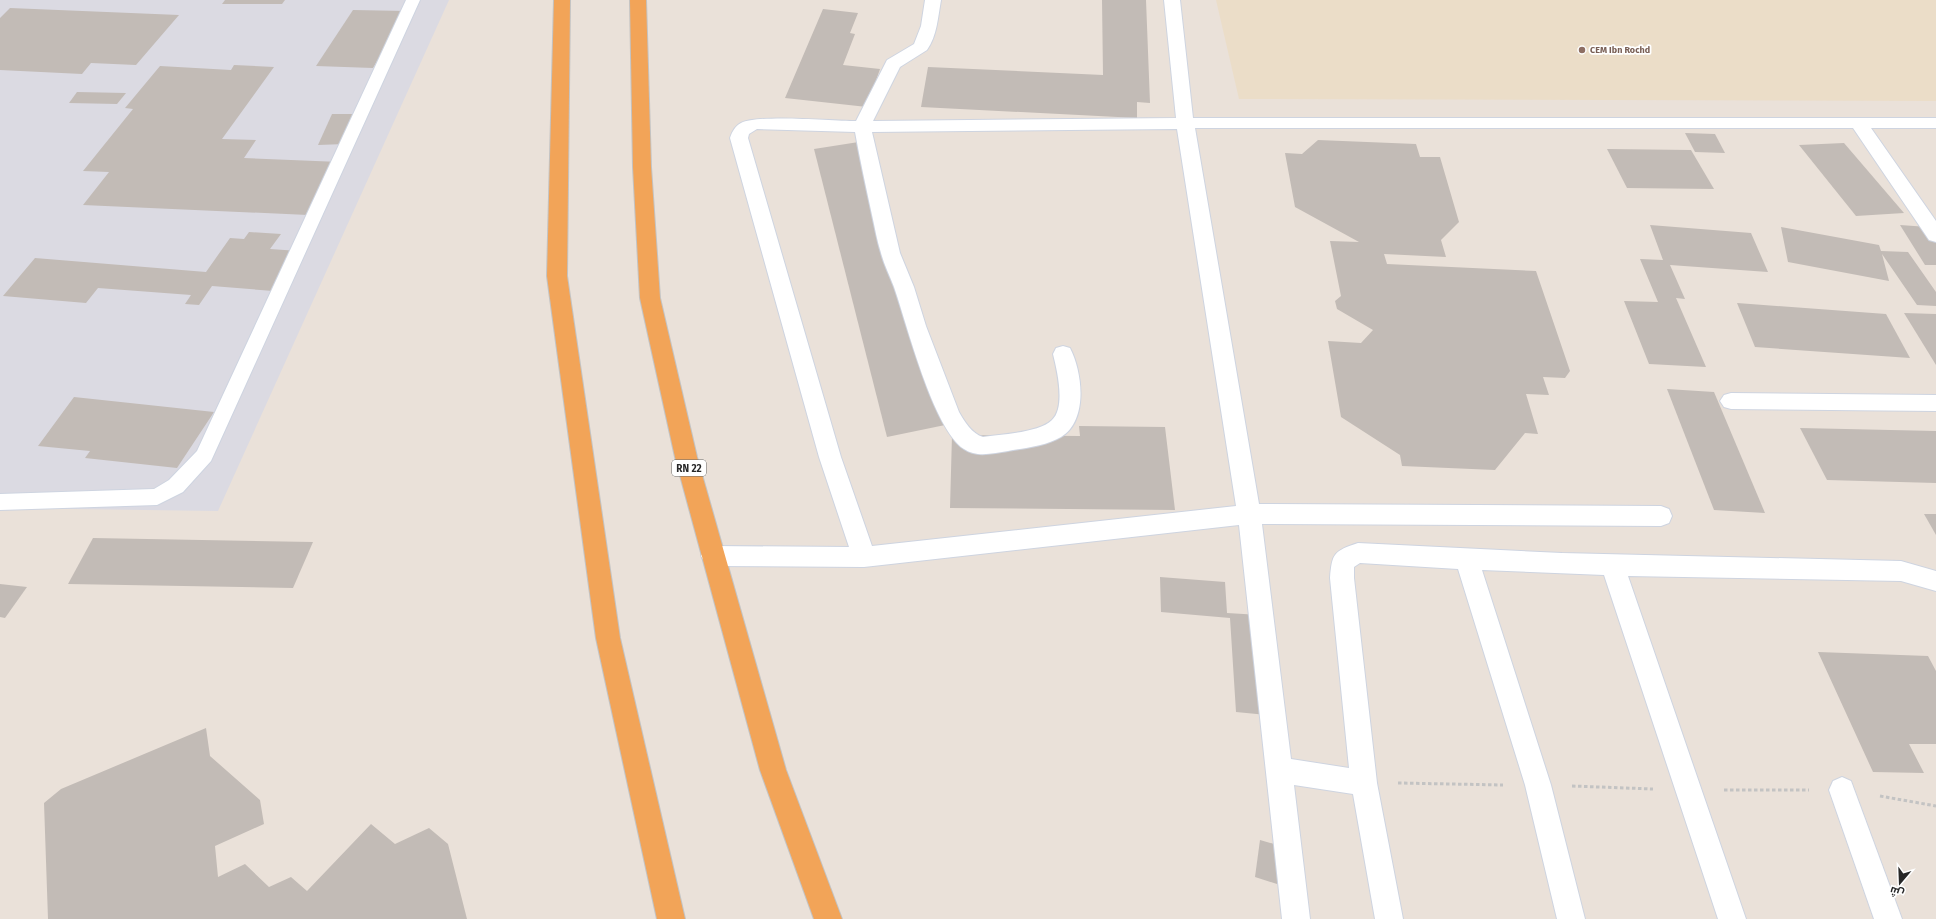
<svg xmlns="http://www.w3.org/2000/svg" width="1936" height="919" font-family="'Fira Sans',Cairo,sans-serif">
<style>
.industrial{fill:#dbdae2}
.education{fill:#ebddc8}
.building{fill:#c2bbb6}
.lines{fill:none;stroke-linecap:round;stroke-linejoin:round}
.service-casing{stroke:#ced4e0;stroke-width:2}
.minor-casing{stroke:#ced4e0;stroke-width:2}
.trunk-casing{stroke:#c3c3c3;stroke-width:2}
.path{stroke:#c3c3c3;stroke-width:3;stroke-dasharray:3.5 2.5;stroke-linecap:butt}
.service{fill:#fff;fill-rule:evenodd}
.minor{fill:#fff;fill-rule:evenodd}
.trunk{fill:#f2a458;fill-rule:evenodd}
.education-dot{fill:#8d6e63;stroke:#fff;stroke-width:1.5}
.labels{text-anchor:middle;stroke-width:3.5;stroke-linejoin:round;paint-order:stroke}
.far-education-label{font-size:9px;font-weight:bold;fill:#785e54;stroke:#fff;text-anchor:start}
.shield{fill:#fff;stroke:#686868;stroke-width:1}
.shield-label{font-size:10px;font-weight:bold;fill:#272727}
</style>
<rect width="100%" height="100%" fill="#eae1d9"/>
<!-- industrial -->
<path class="industrial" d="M0,0H449L218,511L0,508Z"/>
<!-- education -->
<path class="education" d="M1216,0H1936V101L1239,99Z"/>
<!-- building -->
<g class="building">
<path d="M225,0H285L282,4H222Z"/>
<path d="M1102,0H1146L1150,103L1137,102V118L921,107L928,67L1103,75Z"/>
<path d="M10,8L179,15L136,65L91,63L82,74L0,70V18Z"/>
<path d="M823,9L858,13L850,33L855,34L843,65L880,69L867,107L785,98Z"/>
<path d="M353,10L406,11L373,68L316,66Z"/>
<path d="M234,65L274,67L222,139L256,140L244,158L340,162L308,215L83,205L109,172L83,171L133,109L125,108L160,66L231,70Z"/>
<path d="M77,92L126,93L117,104L69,103Z"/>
<path d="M332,114H359L345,144L318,145Z"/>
<path d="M1685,133L1715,134L1725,153L1695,152Z"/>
<path d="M1318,140L1416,144L1420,157H1440L1459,222L1441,240L1446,257L1384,254L1387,264L1536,271L1570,371L1565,378L1543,377L1549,395L1526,394L1538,434L1525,433L1495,470L1402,466L1400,455L1341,417L1328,341L1361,343L1373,330L1337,309L1335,301L1341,296L1330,241L1359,242L1295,207L1285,153L1302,154Z"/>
<path d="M865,141L950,424L887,437L814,149Z"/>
<path d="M1844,143L1904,213L1856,216L1799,145Z"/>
<path d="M1607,149L1691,150L1714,189L1627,188Z"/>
<path d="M1650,225L1751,233L1768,272L1670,265L1685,299L1676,298L1706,367L1649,364L1624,301L1658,302L1640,259L1663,260Z"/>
<path d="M1900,225L1928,227L1936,239V265H1925Z"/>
<path d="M1781,227L1879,245L1881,251L1908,252L1936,292V306L1917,305L1882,254L1889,281L1788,262Z"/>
<path d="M249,232L281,234L270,249L299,251L273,291L212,286L199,305L185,304L191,295L98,288L86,303L3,296L35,258L206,272L230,238L244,239Z"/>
<path d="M1737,303L1886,314L1910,358L1755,347Z"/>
<path d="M1904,313L1936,314V365Z"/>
<path d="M1667,389L1714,392L1765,513L1714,510Z"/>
<path d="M74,397L214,412L177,468L85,458L90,451L38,446Z"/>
<path d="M1079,426L1165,427L1175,510L950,508L952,435L1080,436Z"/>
<path d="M1800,428L1936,431V483L1827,480Z"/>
<path d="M1924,514H1936V535Z"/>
<path d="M93,538L313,542L293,588L68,584Z"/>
<path d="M1160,577L1225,582L1227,613L1260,615L1267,715L1236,712L1230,618L1161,612Z"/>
<path d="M0,584L27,587L5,618L0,617Z"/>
<path d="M1818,652L1928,656L1936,671V744H1909L1924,773L1873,772Z"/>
<path d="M206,728L210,756L260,800L264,824L215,846L218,877L245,864L269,887L291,877L307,891L371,824L395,844L429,828L448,844L467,919H48L44,803L61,789Z"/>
<path d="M1260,840L1281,846L1277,884L1255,877Z"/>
</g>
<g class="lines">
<defs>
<path id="service" d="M406,0H420L211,461L183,492L157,505L0,510V494L154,489L169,480L197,451Z"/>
<g id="minor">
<path d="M925,0H941C938,17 937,36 927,50L900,67L873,121L1176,118L1164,0H1180L1193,118H1936V128H1871L1936,221V242L1929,240L1853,128H1195L1259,504L1661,506L1669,509L1672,516L1669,523L1661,526L1262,524L1291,759L1349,768L1330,578C1332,553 1334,551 1358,543L1562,553L1901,561L1936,571V591L1901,581L1628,576L1746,919H1718L1604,575L1482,570L1551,785L1585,919H1557L1525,785L1458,569L1360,563L1354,567V578L1377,783L1403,919H1375L1353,794L1294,785L1310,919H1282L1239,525L864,567L713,566L705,563L701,556L705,549L713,546L849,547L819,457L730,138C732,132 735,126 741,123C760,114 832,121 856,121L887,60L914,44L921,26ZM757,129L855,132C860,160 866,187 872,215C875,228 877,241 881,253C884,265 890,276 894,287C907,324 933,429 964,449C977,458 994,453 1008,451C1024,448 1046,446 1061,437C1088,421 1083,373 1070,348L1063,346L1056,348L1053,354C1057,370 1066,407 1052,420C1039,433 1001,434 983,437C972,434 964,421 959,412L926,326L914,287L900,253L872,132L1177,129L1236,506L872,546L841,457L748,138L749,134Z"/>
<path d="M1731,393L1936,395V411L1731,409L1724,407L1720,401L1724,395Z"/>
<path d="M1842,777L1851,781L1902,919H1874L1829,790L1833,781Z"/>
</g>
<g id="trunk">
<path d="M554,0H570L567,276L620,638L685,919H657L596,638L547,276Z"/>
<path d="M630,0H646L651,167L660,298L697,457L786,770L842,919H814L760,770L675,457L640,298L633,167Z"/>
</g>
</defs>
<!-- service casing -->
<use href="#service" class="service-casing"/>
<!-- minor casing -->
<use href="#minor" class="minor-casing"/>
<!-- trunk casing -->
<use href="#trunk" class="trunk-casing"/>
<!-- path -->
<g class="path">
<path d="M1398,783L1503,785"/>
<path d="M1572,786L1653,789"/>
<path d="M1724,790H1809"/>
<path d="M1880,796L1936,806"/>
</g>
<!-- service -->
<use href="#service" class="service"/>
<!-- minor -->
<use href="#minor" class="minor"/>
<!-- trunk -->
<use href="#trunk" class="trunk"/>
</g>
<!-- markers -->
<circle class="education-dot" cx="1582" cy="50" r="4"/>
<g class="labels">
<!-- far-education labels -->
<g class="far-education-label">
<text x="1590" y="53">CEM Ibn Rochd</text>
</g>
<!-- shield labels -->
<rect class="shield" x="672" y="460" width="34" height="16" rx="3"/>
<g class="shield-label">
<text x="689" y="472">RN 22</text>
</g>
</g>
<!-- north arrow -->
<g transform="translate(1900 883) rotate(199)" stroke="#ffffff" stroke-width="3" paint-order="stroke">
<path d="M0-3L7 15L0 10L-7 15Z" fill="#272727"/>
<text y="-6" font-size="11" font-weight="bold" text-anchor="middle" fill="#272727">ش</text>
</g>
</svg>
